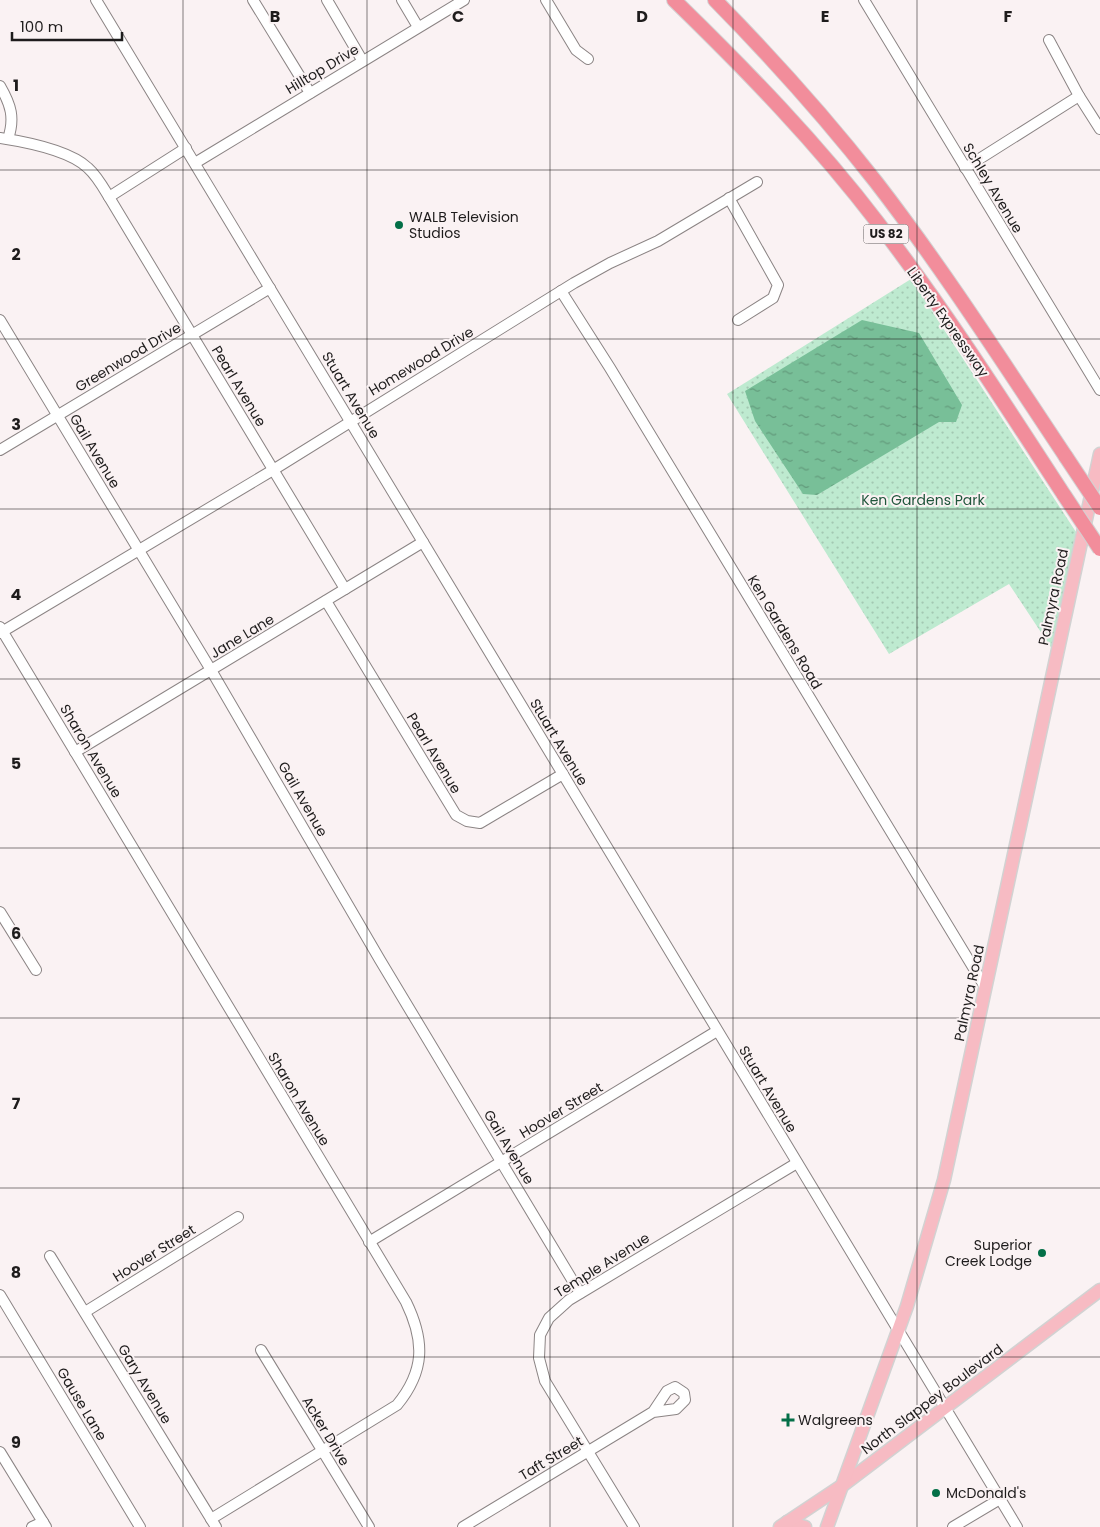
<svg xmlns="http://www.w3.org/2000/svg" width="1100" height="1527" font-family="Poppins,sans-serif">
<style>
.park{fill:url(#park-dots)}
.water{fill:url(#water-ripples)}
.lines{fill:none;stroke-linecap:round;stroke-linejoin:round}
.minor-casing{stroke:#8b8484;stroke-width:12}
.major-casing{stroke:#d2d2d2;stroke-width:15}
.highway-casing{stroke:#d2d2d2;stroke-width:16}
.minor{stroke:#fff;stroke-width:10}
.major{stroke:#f7bbc3;stroke-width:12}
.highway{stroke:#f28d9b;stroke-width:14}
.highway-bridge-casing{stroke:#d2d2d2;stroke-width:16;stroke-linecap:butt}
.highway-bridge{stroke:#f28d9b;stroke-width:14}
.grid{fill:none;stroke:#1e1c1c;stroke-width:1;stroke-opacity:0.55}
.poi-dot{fill:#036f47;stroke:#faf2f3;stroke-width:2}
.labels{text-anchor:middle;stroke-width:4;stroke-linejoin:round;paint-order:stroke}
.shield{fill:#faf2f3;stroke:#605c5c;stroke-width:1}
.shield-label{font-size:12px;font-weight:bold;fill:#1e1c1c}
.street-label{font-size:14px;fill:#1e1c1c;stroke:#faf2f3}
.poi-label{font-size:14px;fill:#1e1c1c;stroke:#faf2f3;text-anchor:start}
.park-label{font-size:14px;fill:#20563c;stroke:#faf2f3}
.grid-label{font-size:16px;text-anchor:middle;font-weight:bold;fill:#1e1c1c;stroke:#faf2f3;stroke-width:4;stroke-linejoin:round;paint-order:stroke}
</style>
<defs>
<pattern id="park-dots" width="8" height="8" patternUnits="userSpaceOnUse" patternTransform="scale(1.25)"><rect width="8" height="8" fill="#beead0"/><path d="M2 2h.1M6 6h.1" fill="none" stroke="#a3c8b2" stroke-width="1.8" stroke-linecap="round"/></pattern>
<pattern id="water-ripples" width="26" height="14" patternUnits="userSpaceOnUse" patternTransform="scale(1.25)"><rect width="26" height="14" fill="#78bf98"/><path d="M2 4q2-2 4 0t4 0M15 11q2-2 4 0t4 0" fill="none" stroke="#629a7b"/></pattern>
</defs>
<rect width="100%" height="100%" fill="#faf2f3"/>
<!-- park -->
<path class="park" d="M911,279L1076,532L1052,649L1009,584L889,654L727,394Z"/>
<!-- water -->
<path class="water" d="M862,320L919,333L962,405L956,422H939L817,495L803,494L755,421L745,391Z"/>
<g class="lines">
<defs>
<g id="minor">
<path d="M96,0L1017,1527"/>
<path d="M253,0L310,93"/>
<path d="M327,0L362,60"/>
<path d="M402,0L418,27"/>
<path d="M546,0L576,50L588,59"/>
<path d="M864,0L1100,390"/>
<path d="M0,86C11,105 15,118 8,139"/>
<path d="M1079,96L1100,129"/>
<path d="M0,138C26,142 69,150 88,168C97,176 103,187 109,197L345,589"/>
<path d="M195,163L464,0"/>
<path d="M965,168L1079,96L1049,40"/>
<path d="M109,197L186,148"/>
<path d="M729,198L778,285L773,298L738,320"/>
<path d="M561,291L610,368L985,987"/>
<path d="M0,320L211,670L380,960L580,1293"/>
<path d="M0,450L270,288"/>
<path d="M326,601L456,815L467,821L480,823L563,774"/>
<path d="M0,627L406,1302C425,1341 425,1371 397,1405L211,1519"/>
<path d="M0,633L273,470L574,283L610,263L658,241L757,182"/>
<path d="M75,752L423,542"/>
<path d="M0,912L36,970"/>
<path d="M369,1242L717,1031"/>
<path d="M50,1256L216,1527"/>
<path d="M0,1295L140,1527"/>
<path d="M85,1312L238,1217"/>
<path d="M261,1350L369,1527"/>
<path d="M0,1452L46,1527"/>
<path d="M32,1527L43,1522"/>
<path d="M463,1527L653,1412L676,1409L685,1400L684,1393L675,1387L667,1391L653,1412"/>
<path d="M634,1527L545,1381L539,1358L540,1335L549,1318L569,1300L797,1163"/>
<path d="M953,1527L1000,1499"/>
</g>
<g id="major">
<path d="M787,1522L805,1527"/>
<path d="M780,1527L843,1485L1100,1290"/>
<path d="M827,1527L907,1306L944,1180L1100,454"/>
</g>
<g id="highway">
<path d="M674,0C747,71 817,143 878,223C945,310 1004,403 1064,495"/>
<path d="M715,0C772,58 826,118 876,182C944,270 1004,364 1066,457"/>
</g>
</defs>
<!-- minor casing -->
<use href="#minor" class="minor-casing"/>
<!-- major casing -->
<use href="#major" class="major-casing"/>
<!-- highway casing -->
<use href="#highway" class="highway-casing"/>
<!-- minor -->
<use href="#minor" class="minor"/>
<!-- major -->
<use href="#major" class="major"/>
<!-- highway -->
<use href="#highway" class="highway"/>
<defs>
<g id="highway-bridge">
<path d="M1066,457L1100,508"/>
<path d="M1064,495L1100,549"/>
</g>
</defs>
<!-- highway-bridge casing -->
<use href="#highway-bridge" class="highway-bridge-casing"/>
<!-- highway-bridge -->
<use href="#highway-bridge" class="highway-bridge"/>
</g>
<!-- grid -->
<path class="grid" d="M183,0V1527M367,0V1527M550,0V1527M733,0V1527M917,0V1527M0,170H1100M0,339H1100M0,509H1100M0,679H1100M0,848H1100M0,1018H1100M0,1188H1100M0,1357H1100"/>
<!-- markers -->
<g class="poi-dot">
<circle cx="399" cy="225" r="5"/>
<circle cx="1042" cy="1253" r="5"/>
<path d="M785.5 1412.5h5v5h5v5h-5v5h-5v-5h-5v-5h5z"/>
<circle cx="936" cy="1493" r="5"/>
</g>
<g class="labels">
<!-- shield labels -->
<rect class="shield" x="863.5" y="224.5" width="45" height="19" rx="4"/>
<g class="shield-label">
<text x="886" y="238">US 82</text>
</g>
<!-- street labels -->
<g class="street-label">
<text transform="translate(322 69) rotate(-31)" y="5">Hilltop Drive</text>
<text transform="translate(993 188) rotate(59)" y="5">Schley Avenue</text>
<text transform="translate(948 322) rotate(55)" y="5">Liberty Expressway</text>
<text transform="translate(128 357) rotate(-31)" y="5">Greenwood Drive</text>
<text transform="translate(421 361) rotate(-31)" y="5">Homewood Drive</text>
<text transform="translate(239 386) rotate(59)" y="5">Pearl Avenue</text>
<text transform="translate(351 395) rotate(59)" y="5">Stuart Avenue</text>
<text transform="translate(95 451) rotate(59)" y="5">Gail Avenue</text>
<text transform="translate(1053 597) rotate(-78)" y="5">Palmyra Road</text>
<text transform="translate(785 632) rotate(59)" y="5">Ken Gardens Road</text>
<text transform="translate(242 636) rotate(-31)" y="5">Jane Lane</text>
<text transform="translate(559 742) rotate(59)" y="5">Stuart Avenue</text>
<text transform="translate(91 751) rotate(59)" y="5">Sharon Avenue</text>
<text transform="translate(434 753) rotate(59)" y="5">Pearl Avenue</text>
<text transform="translate(303 799) rotate(60)" y="5">Gail Avenue</text>
<text transform="translate(969 993) rotate(-78)" y="5">Palmyra Road</text>
<text transform="translate(768 1089) rotate(59)" y="5">Stuart Avenue</text>
<text transform="translate(299 1099) rotate(59)" y="5">Sharon Avenue</text>
<text transform="translate(561 1110) rotate(-31)" y="5">Hoover Street</text>
<text transform="translate(509 1147) rotate(59)" y="5">Gail Avenue</text>
<text transform="translate(154 1253) rotate(-32)" y="5">Hoover Street</text>
<text transform="translate(602 1265) rotate(-32)" y="5">Temple Avenue</text>
<text transform="translate(145 1384) rotate(59)" y="5">Gary Avenue</text>
<text transform="translate(932 1399) rotate(-37)" y="5">North Slappey Boulevard</text>
<text transform="translate(82 1404) rotate(59)" y="5">Gause Lane</text>
<text transform="translate(326 1431) rotate(59)" y="5">Acker Drive</text>
<text transform="translate(551 1458) rotate(-31)" y="5">Taft Street</text>
</g>
<!-- poi labels -->
<g class="poi-label">
<text x="409" y="222">WALB Television<tspan x="409" dy="16">Studios</tspan></text>
<text x="1032" y="1250" text-anchor="end">Superior<tspan x="1032" dy="16">Creek Lodge</tspan></text>
<text x="798" y="1425">Walgreens</text>
<text x="946" y="1498">McDonald's</text>
</g>
<!-- park labels -->
<g class="park-label">
<text x="923" y="505">Ken Gardens Park</text>
</g>
</g>
<g class="grid-label">
<text x="275" y="22">B</text>
<text x="458" y="22">C</text>
<text x="642" y="22">D</text>
<text x="825" y="22">E</text>
<text x="1008" y="22">F</text>
<text x="16" y="91">1</text>
<text x="16" y="260">2</text>
<text x="16" y="430">3</text>
<text x="16" y="600">4</text>
<text x="16" y="769">5</text>
<text x="16" y="939">6</text>
<text x="16" y="1109">7</text>
<text x="16" y="1278">8</text>
<text x="16" y="1448">9</text>
</g>
<!-- scale -->
<path d="M12 32v8h110v-8" fill="none" stroke="#1e1c1c" stroke-width="2.5"/>
<text x="20" y="32" font-size="15" fill="#1e1c1c" stroke="#faf2f3" stroke-width="4" paint-order="stroke">100 m</text>
</svg>
